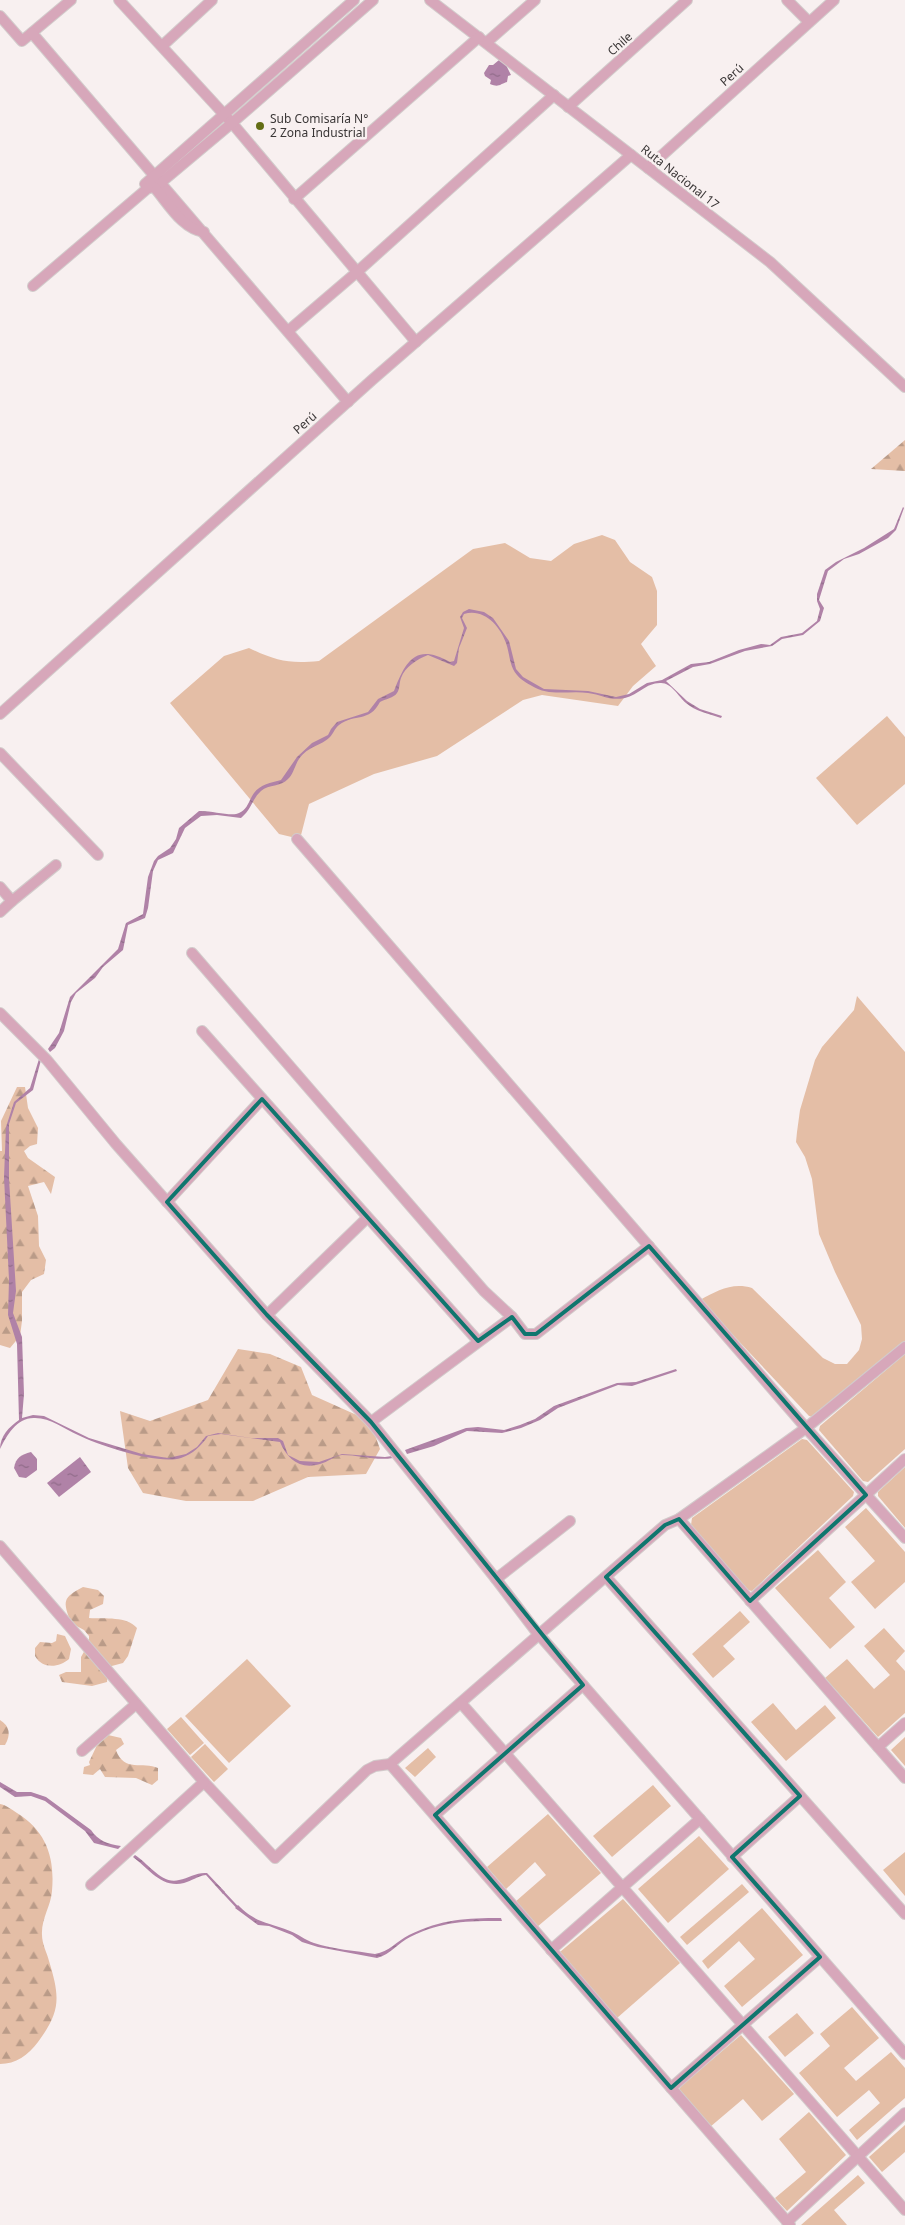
<svg xmlns="http://www.w3.org/2000/svg" width="905" height="2225" font-family="'Noto Sans',sans-serif">
<style>
.green{fill:#e4bea6}
.forest{fill:url(#forest-firs)}
.water{fill:url(#water-ripples)}
.lines{fill:none;stroke-linecap:round;stroke-linejoin:round}
.stream{stroke:#b082a7;stroke-width:2.5}
.minor-casing{stroke:#d2cbcb;stroke-width:12}
.minor{stroke:#d7a7ba;stroke-width:10}
.marked{fill:none;stroke:#0f766e;stroke-width:4;stroke-linejoin:round}
.poi-dot{fill:#636d14;stroke:#f8f0f0;stroke-width:2}
.labels{text-anchor:middle;stroke-width:5;stroke-linejoin:round;paint-order:stroke}
.street-label{font-size:12px;fill:#3a3636;stroke:#f8f0f0}
.poi-label{font-size:12px;fill:#3a3636;stroke:#f8f0f0;text-anchor:start}
</style>
<defs>
<pattern id="forest-firs" width="22" height="20" patternUnits="userSpaceOnUse" patternTransform="scale(1.25)"><rect width="22" height="20" fill="#e4bea6"/><path d="M5 1l3.5 6h-7zM16 11l3.5 6h-7z" fill="#ba9b88"/></pattern>
<pattern id="water-ripples" width="26" height="14" patternUnits="userSpaceOnUse" patternTransform="scale(1.25)"><rect width="26" height="14" fill="#b082a7"/><path d="M2 4q2-2 4 0t4 0M15 11q2-2 4 0t4 0" fill="none" stroke="#906b89"/></pattern>
</defs>
<rect width="100%" height="100%" fill="#f8f0f0"/>
<!-- green -->
<g class="green">
<path d="M602,535L615,540L630,562L652,577L657,591V625L641,644L656,666L633,686L618,706L542,695L523,700L437,756L374,774L309,804L300,839L279,834L170,703L224,656L249,648C276,661 289,664 319,661L473,549L505,543L530,558L551,561L574,544Z"/>
<path d="M887,716L905,737V784L857,825L816,778Z"/>
<path d="M857,996L905,1052V1343L813,1417L809,1416L700,1300C717,1291 732,1282 752,1288L823,1358L835,1364H847L859,1350L862,1339L861,1325L835,1272L819,1234L812,1179L805,1157L796,1142L797,1132L800,1110L815,1060L822,1047L854,1010Z"/>
<path d="M905,1354V1449L868,1482L863,1481L819,1430L820,1426Z"/>
<path d="M802,1439L807,1440L854,1492L853,1496L752,1591L747,1590L691,1525L692,1518Z"/>
<path d="M905,1467V1528L878,1496V1492Z"/>
<path d="M866,1508L905,1552V1582L875,1609L851,1582L875,1561L845,1527Z"/>
<path d="M818,1550L846,1582L829,1598L855,1627L830,1649L775,1588Z"/>
<path d="M740,1611L750,1622L723,1646L735,1659L713,1678L692,1654Z"/>
<path d="M884,1628L905,1651L896,1661L905,1671V1713L878,1737L825,1678L847,1659L874,1689L890,1675L864,1646Z"/>
<path d="M247,1659L291,1706L229,1763L185,1716Z"/>
<path d="M773,1703L796,1730L825,1705L836,1718L786,1761L751,1722Z"/>
<path d="M181,1717L204,1743L190,1755L167,1729Z"/>
<path d="M905,1737V1766L891,1750Z"/>
<path d="M205,1744L228,1769L214,1782L191,1757Z"/>
<path d="M428,1748L436,1757L415,1777L405,1768Z"/>
<path d="M653,1785L671,1806L612,1857L593,1836Z"/>
<path d="M548,1814L601,1873L537,1927L515,1902L546,1875L535,1862L506,1889L487,1867Z"/>
<path d="M699,1836L729,1869L668,1923L638,1889Z"/>
<path d="M905,1852V1896L883,1870Z"/>
<path d="M742,1884L749,1892L687,1945L680,1937Z"/>
<path d="M623,1899L680,1963L617,2018L560,1952Z"/>
<path d="M762,1908L803,1955L742,2007L724,1986L755,1959L739,1941L708,1969L702,1961Z"/>
<path d="M852,2007L879,2038L844,2068L856,2081L891,2052L905,2068V2098L857,2140L849,2130L880,2103L869,2090L837,2117L799,2073L830,2046L820,2034Z"/>
<path d="M797,2013L814,2033L785,2057L768,2037Z"/>
<path d="M741,2035L794,2094L762,2121L743,2099L710,2127L679,2090L681,2086Z"/>
<path d="M809,2112L846,2155L787,2211L775,2198L806,2172L779,2139Z"/>
<path d="M905,2125V2152L882,2172L869,2157Z"/>
<path d="M858,2175L865,2183L834,2210L847,2225H801Z"/>
</g>
<!-- forest -->
<g class="forest">
<path d="M905,440V471L871,469Z"/>
<path d="M17,1087H25L28,1108L38,1128L37,1144L30,1146L24,1151L28,1158L55,1177L51,1194L44,1182L28,1186L38,1216L39,1246L46,1260L44,1274L31,1280L22,1292V1321L20,1336L10,1348L0,1345V1151H2L1,1121Z"/>
<path d="M238,1349L270,1354L301,1367L312,1395L370,1421L380,1449L366,1474L308,1477L253,1501H186L143,1493L128,1468L120,1411L150,1421L208,1400Z"/>
<path d="M83,1587L98,1590L104,1596L103,1604L90,1610L89,1618C105,1619 127,1616 137,1628L128,1656L123,1663L108,1667L107,1682L92,1686L62,1682L59,1675L66,1672H81V1657L89,1643V1636L84,1630L71,1623C63,1601 62,1598 83,1587Z"/>
<path d="M57,1634L65,1636L71,1649L69,1659C59,1668 42,1669 35,1656V1648L40,1642L52,1643L56,1641Z"/>
<path d="M0,1720C10,1726 11,1735 5,1745H0Z"/>
<path d="M108,1735L121,1738L124,1744L116,1750C124,1773 143,1761 158,1768V1780L152,1785L136,1778L105,1777L100,1769L93,1775L83,1774L84,1767L90,1765L89,1762L98,1743Z"/>
<path d="M0,1804C6,1805 11,1809 17,1813C46,1831 55,1857 52,1891C51,1906 41,1919 42,1935C42,1944 47,1953 49,1961C60,1997 61,2011 38,2042C28,2055 16,2064 0,2064Z"/>
</g>
<!-- water -->
<g class="water">
<path d="M499,60L506,65L511,75L508,76L507,82C500,84 499,88 490,84L491,80L485,76L484,73L489,65H493Z"/>
<path d="M903,507L904,508L896,530L888,538L859,554L844,559L828,571L819,600L824,608L820,621L803,635L782,639L772,646L745,651L710,664L693,667L666,681L687,701L700,709L722,716L721,718C709,714 695,711 686,703C678,696 671,682 660,683C646,683 638,695 625,698C609,701 603,695 588,693C570,690 549,697 532,686C528,684 520,679 517,675C509,666 510,654 506,643C500,626 484,608 464,614L462,618L467,628L459,648L457,663L454,666L428,655C417,659 405,667 401,678C399,683 400,689 397,693C394,698 385,699 380,702C369,723 355,713 339,725C335,728 333,734 330,737C321,746 308,746 299,759C295,765 293,775 288,779C281,787 269,784 261,791C252,799 252,809 241,818L217,815L201,816L185,828L173,853L158,860L153,871L148,908L145,918L128,925L123,950L103,967L95,978L76,993L71,1002L64,1031L55,1048L50,1052L48,1049L59,1033L70,997L118,949L126,923L143,914L148,877L154,861L158,856L170,848L176,839L179,828L199,811C210,810 232,817 239,813C246,810 248,804 251,798C257,785 269,783 281,780L297,757L312,743L328,735L331,729L337,722L368,712L378,699L394,691C406,660 416,643 450,662L454,661L464,628L460,617L463,612L469,609L484,612L493,618L509,641L516,669L523,677L544,689L588,691L616,697L629,694L647,683L662,680L691,664L709,662L739,650L761,644L770,645L781,637L802,633L817,621L820,609L817,601V594L825,570L836,562L864,548L894,529Z"/>
<path d="M39,1059L41,1060L33,1090L16,1103L9,1124V1179L16,1291L13,1313L22,1337L24,1394L22,1418L33,1415L44,1416L89,1438L142,1454L168,1458L186,1454L197,1447L206,1436L218,1433L251,1438H278L283,1441L288,1455L300,1461L319,1462L342,1454L385,1457L392,1456L393,1458C376,1461 359,1455 342,1455C334,1456 328,1462 320,1464C300,1470 287,1459 280,1442L221,1434L208,1436C201,1446 193,1454 181,1458C158,1465 100,1446 78,1435C64,1429 51,1418 35,1418C17,1417 7,1435 0,1449C0,1436 9,1427 19,1420L17,1344L8,1315L9,1280L4,1177L6,1127L14,1102L30,1088Z"/>
<path d="M676,1369L677,1371L632,1386L618,1385L558,1408L540,1420L521,1428L502,1433L467,1431L434,1446L407,1454L405,1450L466,1428L478,1427L504,1430L520,1425L535,1419L554,1406L617,1383L636,1382Z"/>
<path d="M31,1452L37,1459V1470L26,1478L19,1477L14,1468C16,1457 21,1455 31,1452Z"/>
<path d="M80,1457L91,1472L59,1497L47,1483Z"/>
<path d="M0,1782L17,1792H31L46,1797L91,1830C98,1841 108,1844 121,1846L118,1849L94,1843L85,1831L45,1801L31,1796L15,1797L0,1787Z"/>
<path d="M135,1855C148,1863 162,1885 179,1880C189,1878 197,1872 207,1873L225,1892L223,1894L206,1875C197,1876 192,1881 184,1883C162,1889 148,1868 133,1857Z"/>
<path d="M238,1905C257,1924 266,1921 290,1931C298,1934 305,1940 314,1943C331,1949 357,1951 375,1954C389,1952 397,1941 409,1935C442,1919 466,1918 501,1918L502,1921C467,1921 442,1921 410,1937C398,1943 391,1954 377,1958L318,1947L302,1942L292,1935L269,1926L258,1925L235,1908Z"/>
</g>
<g class="lines">
<!-- stream -->
<path class="stream" d="M223,1892L238,1908"/>
<defs>
<g id="minor">
<path d="M119,0L232,123L416,342"/>
<path d="M430,0L770,262L905,387"/>
<path d="M787,0L809,22"/>
<path d="M0,16L22,41L71,0"/>
<path d="M32,33L348,402"/>
<path d="M487,42L535,0"/>
<path d="M162,46L212,0"/>
<path d="M568,107L687,0"/>
<path d="M648,168L834,0"/>
<path d="M158,185L232,123L373,0"/>
<path d="M294,199L479,37"/>
<path d="M204,232C182,229 168,203 154,187L148,188L145,184L354,0"/>
<path d="M33,286L148,188"/>
<path d="M288,331L357,272L554,95"/>
<path d="M0,714L372,380L631,155"/>
<path d="M0,753L98,855"/>
<path d="M297,839L806,1428L905,1538"/>
<path d="M0,887L12,901L0,912"/>
<path d="M12,901L56,865"/>
<path d="M192,953L484,1291L512,1317L525,1334H536L649,1246"/>
<path d="M0,1013L47,1060L116,1144L267,1315L371,1422L496,1579L535,1630L905,2054"/>
<path d="M202,1031L478,1341"/>
<path d="M167,1202L262,1099"/>
<path d="M267,1315L367,1218"/>
<path d="M371,1422L512,1317"/>
<path d="M679,1519L905,1778"/>
<path d="M0,1546L204,1782L275,1858L367,1770L375,1766L390,1764L665,1525L679,1519L806,1428L905,1347"/>
<path d="M606,1577L905,1914"/>
<path d="M496,1579L570,1521"/>
<path d="M750,1601L905,1459"/>
<path d="M461,1703L905,2210"/>
<path d="M878,1747L905,1723"/>
<path d="M82,1751L136,1704"/>
<path d="M390,1764L790,2225"/>
<path d="M435,1815L583,1685"/>
<path d="M732,1857L800,1796"/>
<path d="M91,1885L204,1782"/>
<path d="M551,1950L700,1819"/>
<path d="M671,2088L820,1957"/>
<path d="M787,2222L905,2113"/>
</g>
</defs>
<!-- minor casing -->
<use href="#minor" class="minor-casing"/>
<!-- minor -->
<use href="#minor" class="minor"/>
</g>
<!-- marked area -->
<path class="marked" d="M262,1099L478,1341L512,1317L525,1334H536L649,1246L866,1495L750,1601L679,1519L665,1525L606,1577L800,1796L732,1857L820,1957L671,2088L435,1815L583,1685L371,1422L267,1315L167,1202Z"/>
<!-- markers -->
<circle class="poi-dot" cx="260" cy="126" r="5"/>
<g class="labels">
<!-- street labels -->
<g class="street-label">
<text transform="translate(620 44) rotate(-42)" y="4">Chile</text>
<text transform="translate(732 75) rotate(-42)" y="4">Perú</text>
<text transform="translate(680 177) rotate(38)" y="4">Ruta Nacional 17</text>
<text transform="translate(305 423) rotate(-41)" y="4">Perú</text>
</g>
<!-- poi labels -->
<g class="poi-label">
<text x="270" y="123">Sub Comisaría N°<tspan x="270" dy="14">2 Zona Industrial</tspan></text>
</g>
</g>
</svg>
